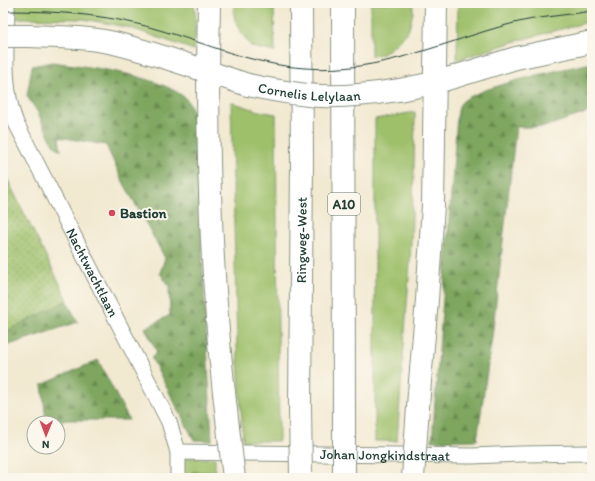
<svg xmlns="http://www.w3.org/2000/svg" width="595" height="481" font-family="Itim,sans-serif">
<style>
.green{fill:#9ec06a;stroke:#5e7e4f}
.forest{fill:url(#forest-firs);stroke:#4e7249}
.park{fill:url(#park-dots);stroke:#5e7e4f}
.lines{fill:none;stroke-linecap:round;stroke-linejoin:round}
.minor-casing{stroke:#889382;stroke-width:17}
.secondary-casing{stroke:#889382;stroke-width:24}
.motorway-casing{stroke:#889382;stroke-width:24}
.minor{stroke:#fff;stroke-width:15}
.secondary{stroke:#fff;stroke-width:22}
.motorway{stroke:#fff;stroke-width:22}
.tram{stroke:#1f3d34;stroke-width:1}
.secondary-bridge-casing{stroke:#889382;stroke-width:24;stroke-linecap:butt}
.motorway-bridge-casing{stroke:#889382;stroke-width:24;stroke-linecap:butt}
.secondary-bridge{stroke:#fff;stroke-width:22}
.motorway-bridge{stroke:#fff;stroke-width:22}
.poi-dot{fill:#d1495b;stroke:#fbf7ec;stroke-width:1.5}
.labels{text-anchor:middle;stroke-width:4;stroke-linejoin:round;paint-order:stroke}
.shield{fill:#fbf7ec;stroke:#61756b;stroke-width:1}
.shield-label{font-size:13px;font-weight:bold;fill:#1f3d34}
.street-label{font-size:14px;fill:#1f3d34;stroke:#fbf7ec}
.poi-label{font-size:14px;font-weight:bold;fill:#1f3d34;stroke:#fbf7ec;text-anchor:start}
</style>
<defs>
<pattern id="forest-firs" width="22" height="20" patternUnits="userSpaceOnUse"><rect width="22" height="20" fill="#7ea65e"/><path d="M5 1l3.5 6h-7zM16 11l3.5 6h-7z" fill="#67884e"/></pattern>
<pattern id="park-dots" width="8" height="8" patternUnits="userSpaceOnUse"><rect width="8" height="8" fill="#9ec06a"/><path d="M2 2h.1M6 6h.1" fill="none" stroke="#809d58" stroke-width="1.8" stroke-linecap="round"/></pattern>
</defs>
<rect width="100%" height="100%" fill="#fbf7ec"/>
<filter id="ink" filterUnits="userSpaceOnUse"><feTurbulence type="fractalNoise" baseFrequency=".025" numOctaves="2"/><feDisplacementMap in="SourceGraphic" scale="8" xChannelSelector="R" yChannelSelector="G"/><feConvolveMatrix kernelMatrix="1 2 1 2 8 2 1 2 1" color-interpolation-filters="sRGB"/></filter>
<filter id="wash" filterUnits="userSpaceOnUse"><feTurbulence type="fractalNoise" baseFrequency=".012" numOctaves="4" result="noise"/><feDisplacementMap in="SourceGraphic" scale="16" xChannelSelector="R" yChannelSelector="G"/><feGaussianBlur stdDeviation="0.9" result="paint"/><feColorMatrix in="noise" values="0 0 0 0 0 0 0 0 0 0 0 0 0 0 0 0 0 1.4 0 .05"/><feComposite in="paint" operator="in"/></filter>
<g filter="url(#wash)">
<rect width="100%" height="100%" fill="#f2e9d1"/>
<!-- green -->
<g class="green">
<path d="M3,3H194L196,21L194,50L131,28L84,19L3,18Z"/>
<path d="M234,3H274L275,52L252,47C240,32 232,23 234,3Z"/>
<path d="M371,3H413V13L409,29L397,43L383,54L371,56Z"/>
<path d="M458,3H592V21L520,40L457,60Z"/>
<path d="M231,102L259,111L276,114L279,441H243L237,346Z"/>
<path d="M415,112L414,174L410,263L397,441H375V119Z"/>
<path d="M181,458H215V478H183Z"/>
</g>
<!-- forest -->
<g class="forest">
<path d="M52,62C89,67 155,74 184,97C189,101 192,110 195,115L212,441L194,440L151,357L157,352L145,328L170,315L169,286L160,273L165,258L121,178L106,145L59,137L61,151L53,144L37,111L27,96L32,66Z"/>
<path d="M592,63V111L544,127H516L492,337L477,440L432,441L457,117C458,113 458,106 461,103C475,87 567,68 592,63Z"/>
<path d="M3,174H6L26,226L78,322L3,347Z"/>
<path d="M98,360L129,420H46L42,385Z"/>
<path d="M192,472H215L216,478H192Z"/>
</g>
<!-- park -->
<path class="park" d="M3,171L68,300L3,333Z"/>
</g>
<g filter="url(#ink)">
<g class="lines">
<defs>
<g id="minor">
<path id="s1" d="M7,3C7,42 1,86 16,123L169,422L178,452V478"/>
<path id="s2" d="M178,452L472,456L520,454L592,453"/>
</g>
<g id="secondary">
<path d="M30,36C58,37 87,37 114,43C160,54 204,71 248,85"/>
<path d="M399,90L434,83L516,58L592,42"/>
</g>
<g id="motorway">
<path d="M209,3C206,133 210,264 224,393"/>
<path d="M343,3L344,405"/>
<path d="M419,393L427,300L433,205L436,3"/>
<path id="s3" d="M300,405L302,160L301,3"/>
</g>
</defs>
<!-- minor casing -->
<use href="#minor" class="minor-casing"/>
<!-- secondary casing -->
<use href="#secondary" class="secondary-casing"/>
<!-- motorway casing -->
<use href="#motorway" class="motorway-casing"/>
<!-- minor -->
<use href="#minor" class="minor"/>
<!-- secondary -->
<use href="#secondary" class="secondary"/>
<!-- motorway -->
<use href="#motorway" class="motorway"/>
<!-- tram -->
<path class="tram" d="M3,11C54,11 106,14 156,29C206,43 253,65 305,68C380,74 444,41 514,23C538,17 567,15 592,11"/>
<defs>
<g id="secondary-bridge">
<path d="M3,36H30"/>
<path id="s4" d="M248,85C272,90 297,95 322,96C348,97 373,94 399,90"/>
</g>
<g id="motorway-bridge">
<path d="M224,393L234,478"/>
<path d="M300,405L301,478"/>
<path d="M344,478V405"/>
<path d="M413,478L419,393"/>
</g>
</defs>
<!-- secondary-bridge casing -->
<use href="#secondary-bridge" class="secondary-bridge-casing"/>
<!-- motorway-bridge casing -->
<use href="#motorway-bridge" class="motorway-bridge-casing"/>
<!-- secondary-bridge -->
<use href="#secondary-bridge" class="secondary-bridge"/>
<!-- motorway-bridge -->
<use href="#motorway-bridge" class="motorway-bridge"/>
</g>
</g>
<!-- markers -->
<circle class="poi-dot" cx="112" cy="213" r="4"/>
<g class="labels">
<!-- shield labels -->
<rect class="shield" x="328" y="193" width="32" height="22" rx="3"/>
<g class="shield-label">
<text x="344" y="209">A10</text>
</g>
<!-- street labels -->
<g class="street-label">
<text dy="5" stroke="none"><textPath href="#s4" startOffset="62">Cornelis Lelylaan</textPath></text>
<text dy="5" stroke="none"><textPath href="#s3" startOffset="165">Ringweg-West</textPath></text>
<text dy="5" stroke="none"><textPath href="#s1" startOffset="289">Nachtwachtlaan</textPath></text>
<text dy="5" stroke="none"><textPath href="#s2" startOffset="207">Johan Jongkindstraat</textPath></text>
</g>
<!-- poi labels -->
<g class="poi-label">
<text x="120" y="218">Bastion</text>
</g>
</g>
<!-- margin -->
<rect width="595" height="481" fill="none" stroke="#fbf7ec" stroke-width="16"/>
<!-- north arrow -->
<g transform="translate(46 435) rotate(181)"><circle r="19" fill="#fbf7ec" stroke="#a3ada2"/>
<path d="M0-3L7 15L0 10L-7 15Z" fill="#d1495b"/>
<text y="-6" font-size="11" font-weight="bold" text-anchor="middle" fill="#1f3d34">N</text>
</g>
</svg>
